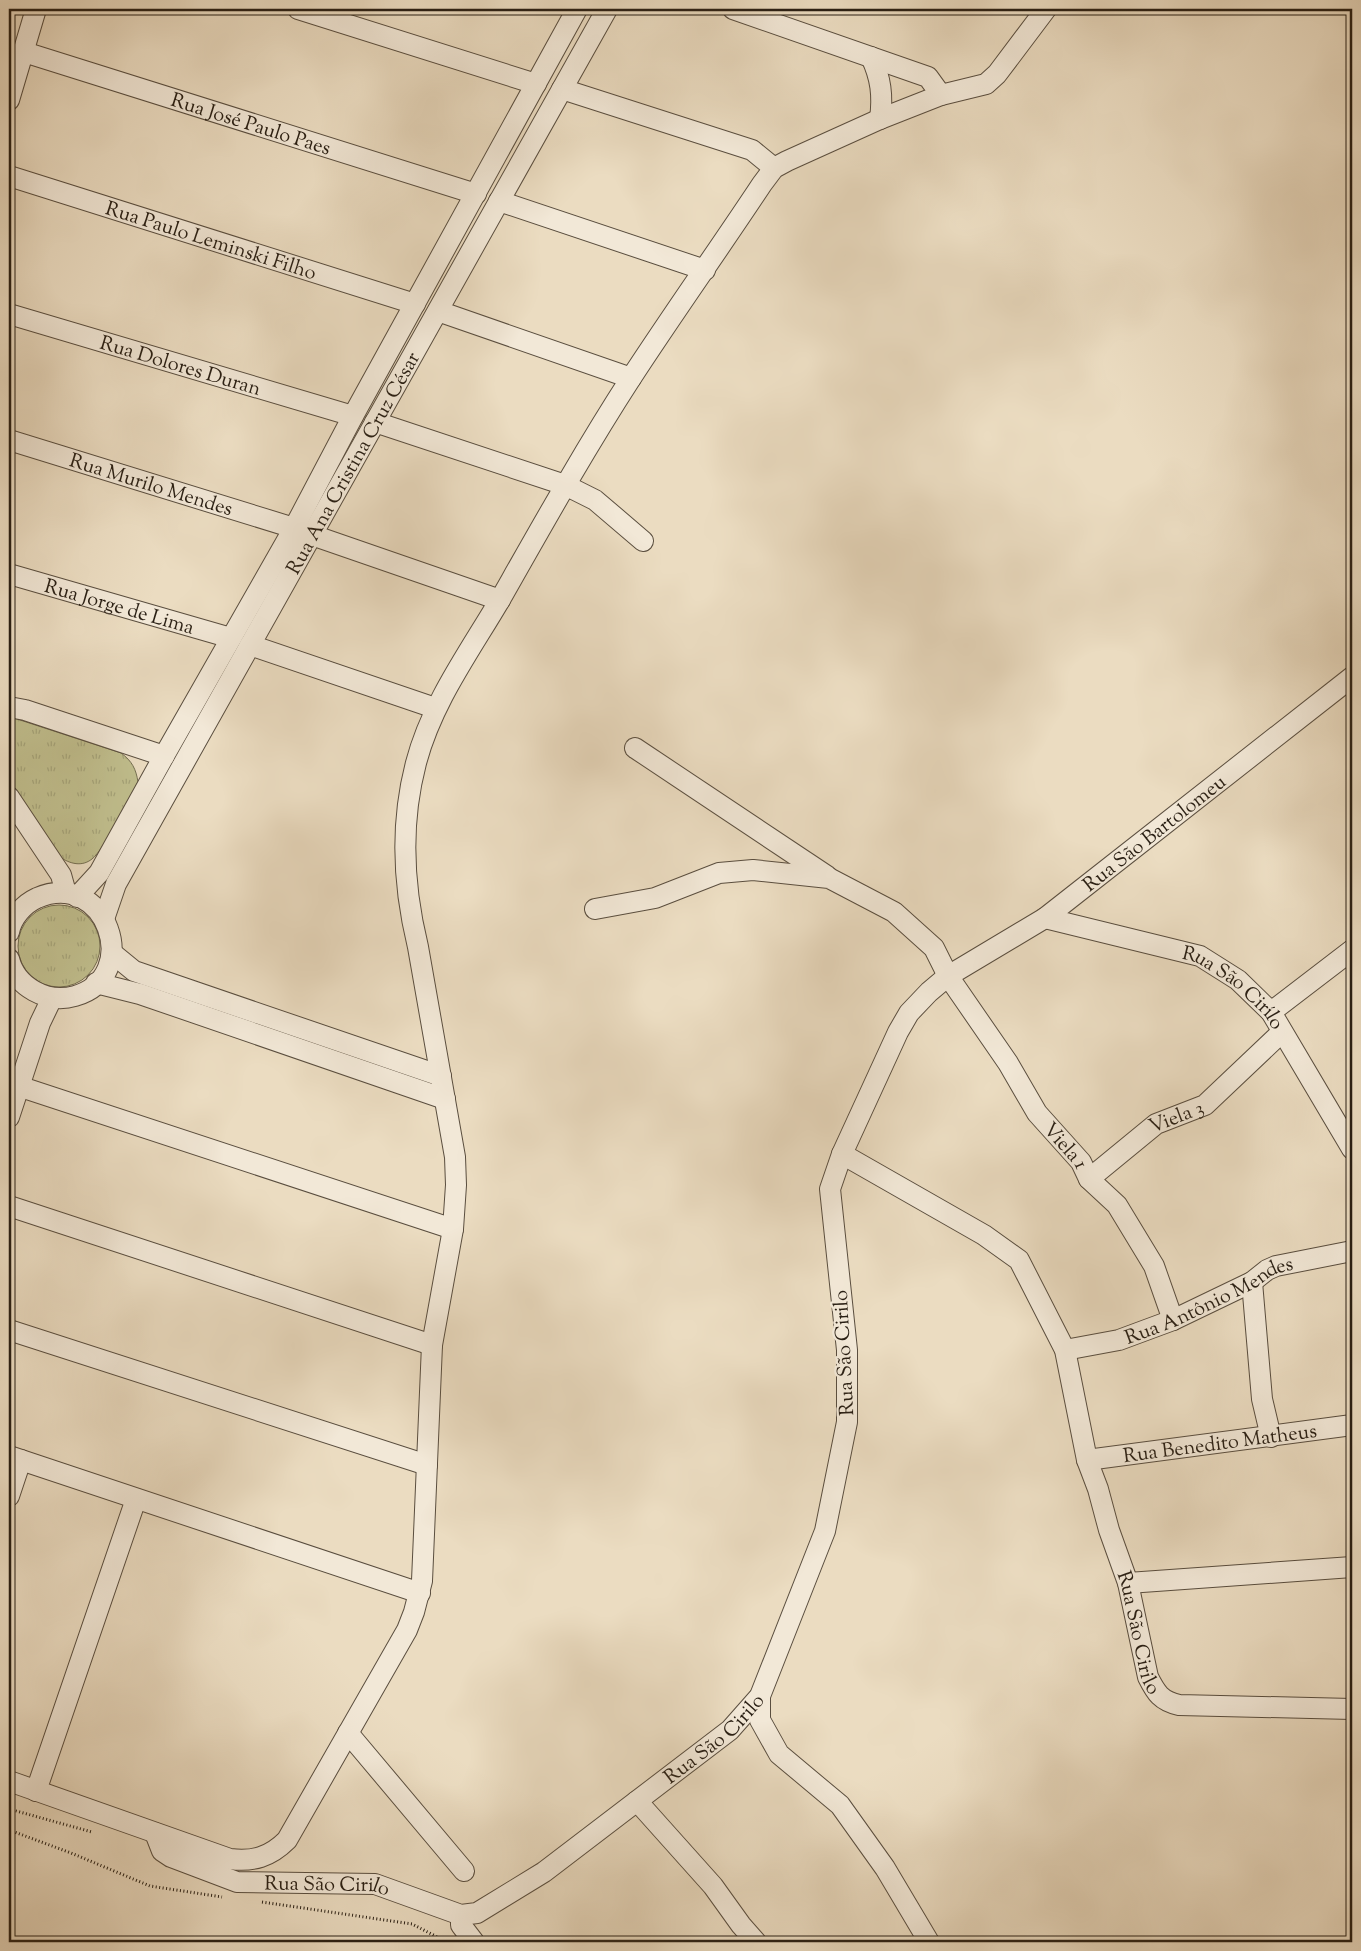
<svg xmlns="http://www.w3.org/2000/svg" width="1361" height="1951" font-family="'Sorts Mill Goudy',serif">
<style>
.grass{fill:url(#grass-tufts);stroke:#746e50}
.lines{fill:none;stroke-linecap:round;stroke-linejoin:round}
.minor-casing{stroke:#5a4e3f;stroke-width:22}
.path{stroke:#291f14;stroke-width:3;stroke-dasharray:1 2.5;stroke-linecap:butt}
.minor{stroke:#f2e8d7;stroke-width:20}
.labels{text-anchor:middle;stroke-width:4.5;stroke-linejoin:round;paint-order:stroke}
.street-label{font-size:20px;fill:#291f14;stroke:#f2e8d7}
</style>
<defs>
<pattern id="grass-tufts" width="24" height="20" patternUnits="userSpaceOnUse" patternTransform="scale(1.25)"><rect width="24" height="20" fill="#c0be8d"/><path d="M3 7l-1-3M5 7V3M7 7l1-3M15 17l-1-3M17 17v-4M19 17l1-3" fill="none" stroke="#a5a379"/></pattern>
</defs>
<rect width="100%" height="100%" fill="#ebdcc1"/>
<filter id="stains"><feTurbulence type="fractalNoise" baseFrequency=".004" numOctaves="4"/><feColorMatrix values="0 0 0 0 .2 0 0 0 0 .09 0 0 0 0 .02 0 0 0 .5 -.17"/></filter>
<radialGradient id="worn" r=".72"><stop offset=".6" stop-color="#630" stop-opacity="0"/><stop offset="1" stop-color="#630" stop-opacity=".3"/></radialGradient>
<!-- grass -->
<g class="grass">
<path d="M14,718L121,753C132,761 136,769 138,782C129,798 104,850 92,859C82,867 70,864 60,857L9,781V719Z"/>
<circle cx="59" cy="946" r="41"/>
</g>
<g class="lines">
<defs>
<g id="minor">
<path d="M298,9L536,84"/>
<path d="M733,9L928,77L941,95"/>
<path id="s1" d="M24,52L476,194"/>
<path d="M871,57C881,78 883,96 880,119"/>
<path d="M562,89L752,150L774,168"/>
<path d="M9,100L36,9"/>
<path id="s2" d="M9,176L415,304"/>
<path d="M499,201L705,270"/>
<path d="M438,311L631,378"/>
<path id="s3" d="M9,314L353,416"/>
<path d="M375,422L565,485L595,500L643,541"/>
<path id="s4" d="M9,440L294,528"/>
<path d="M312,535L500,600"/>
<path id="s5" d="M9,574L231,638"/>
<path d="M250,645L435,708"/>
<path d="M9,707L25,710L164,756"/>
<path d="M635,748L827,876"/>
<path d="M9,797L61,875L66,893"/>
<path d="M77,897L99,873L164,756L294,528L353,416L577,9"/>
<path id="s6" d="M595,909L655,898L719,873L753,870L829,878L894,912L934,948L948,976L1008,1063L1037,1113L1081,1162L1089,1179L1117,1205L1154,1266L1173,1320"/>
<path id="s7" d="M1045,918L1200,956L1238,980L1271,1012L1352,1149"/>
<path id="s8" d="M104,919L116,884L607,9"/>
<path d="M9,932C12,917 24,904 37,898C106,868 144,976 75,996C47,1004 16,987 9,959"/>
<path d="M112,953L134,971L441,1076"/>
<path d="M96,983L140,994L445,1099"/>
<path d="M1271,1012L1352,950"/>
<path d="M9,1083L453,1229"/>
<path d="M9,1117L40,1023L52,998"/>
<path id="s9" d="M842,1154L984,1235L1019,1260L1065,1350L1087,1460L1098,1489L1109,1530L1128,1583L1148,1677C1156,1693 1161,1701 1179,1705L1352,1709"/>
<path id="s10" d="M1089,1179L1156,1124L1205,1105L1282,1032"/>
<path d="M9,1206L432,1345"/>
<path d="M1252,1282L1262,1399L1271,1437"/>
<path d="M9,1330L427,1465"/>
<path id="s11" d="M1065,1350L1119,1340L1173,1320L1252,1282L1267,1270L1276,1266L1352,1251"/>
<path d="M9,1456L420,1593"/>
<path id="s12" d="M1087,1460L1352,1425"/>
<path d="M9,1496L21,1460"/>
<path d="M1128,1583L1352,1567"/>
<path d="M760,1696V1720L779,1754L840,1805L885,1868L929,1942"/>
<path d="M348,1733L464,1871"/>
<path d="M9,1781L230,1859C253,1862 270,1857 287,1840L407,1630L414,1612L422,1581L432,1345L453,1229L456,1185L455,1157L418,947C403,886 400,824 416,763C432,702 470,651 501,598C543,524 585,449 631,378C674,312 719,249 762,184L774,168L787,161L880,119L941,95L986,84L997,74L1046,9"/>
<path d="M36,1791L136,1499"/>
<path d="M637,1801L713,1886L741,1925L756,1942"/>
<path id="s13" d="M155,1833L162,1851L171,1857L237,1882L375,1884L461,1915L477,1913L544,1872L730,1730L760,1696L825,1531L847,1422V1350L830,1189L842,1154L898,1032L909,1013L929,992L948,976L1045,918L1352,677"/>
<path d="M461,1915V1925L474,1942"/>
</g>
</defs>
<!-- minor casing -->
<use href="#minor" class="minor-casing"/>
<!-- path -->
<g class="path">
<path d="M9,1809L92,1832"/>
<path d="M9,1830L71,1853L150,1886L222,1897"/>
<path d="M262,1902L412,1924L447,1942"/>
</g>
<!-- minor -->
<use href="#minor" class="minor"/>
</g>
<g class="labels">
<!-- street labels -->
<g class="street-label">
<text dy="7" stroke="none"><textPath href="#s1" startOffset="238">Rua José Paulo Paes</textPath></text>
<text dy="7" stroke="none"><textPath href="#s2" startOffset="212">Rua Paulo Leminski Filho</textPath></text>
<text dy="7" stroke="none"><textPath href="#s3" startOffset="179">Rua Dolores Duran</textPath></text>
<text dy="7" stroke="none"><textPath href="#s8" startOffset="520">Rua Ana Cristina Cruz César</textPath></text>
<text dy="7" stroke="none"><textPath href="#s4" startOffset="149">Rua Murilo Mendes</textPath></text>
<text dy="7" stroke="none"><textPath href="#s5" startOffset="115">Rua Jorge de Lima</textPath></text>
<text dy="7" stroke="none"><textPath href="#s13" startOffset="1725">Rua São Bartolomeu</textPath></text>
<text dy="7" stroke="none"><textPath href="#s7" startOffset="205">Rua São Cirílo</textPath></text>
<text dy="7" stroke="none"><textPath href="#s10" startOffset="108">Viela 3</textPath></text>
<text dy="7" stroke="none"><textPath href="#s6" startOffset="606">Viela 1</textPath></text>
<text dy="7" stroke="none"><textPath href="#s11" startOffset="154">Rua Antônio Mendes</textPath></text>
<text transform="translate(843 1353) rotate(-93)" y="7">Rua São Cirilo</text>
<text dy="7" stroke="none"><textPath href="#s12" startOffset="134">Rua Benedito Matheus</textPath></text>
<text dy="7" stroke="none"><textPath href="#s9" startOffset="600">Rua São Cirilo</textPath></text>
<text dy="7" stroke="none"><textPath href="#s13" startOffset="641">Rua São Cirilo</textPath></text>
<text dy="7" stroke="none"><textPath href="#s13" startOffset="191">Rua São Cirilo</textPath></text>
</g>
</g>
<!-- margin -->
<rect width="1361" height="1951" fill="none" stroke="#ebdcc1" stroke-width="30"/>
<rect x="10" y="10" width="1341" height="1931" fill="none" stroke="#291f14" stroke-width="2.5"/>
<rect x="15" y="15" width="1331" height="1921" fill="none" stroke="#291f14"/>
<rect width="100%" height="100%" filter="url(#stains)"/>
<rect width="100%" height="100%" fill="url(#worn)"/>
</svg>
